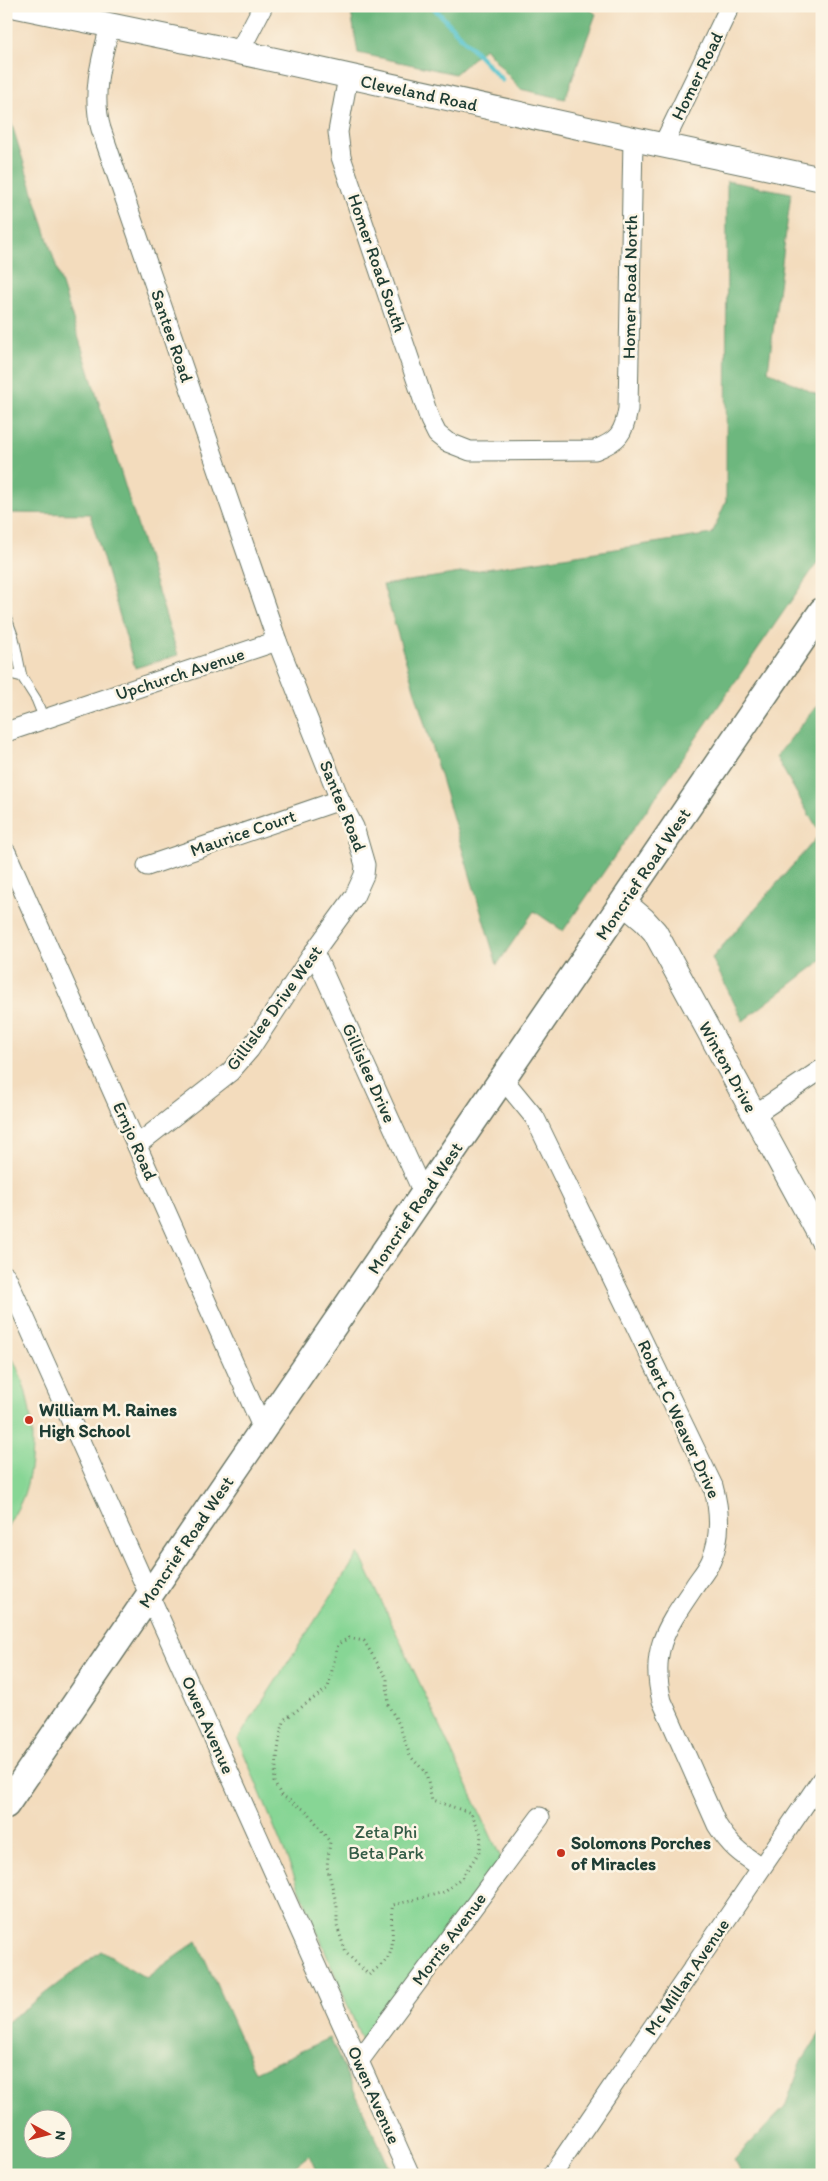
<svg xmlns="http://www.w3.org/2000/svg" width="828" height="2181" font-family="Itim,sans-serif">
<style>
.green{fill:#87d695;stroke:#538a64}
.forest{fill:#6db77e;stroke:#467a59;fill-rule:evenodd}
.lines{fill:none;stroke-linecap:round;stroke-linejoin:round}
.stream{stroke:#57c4ce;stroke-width:5}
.service-casing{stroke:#697564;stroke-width:11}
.minor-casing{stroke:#697564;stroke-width:21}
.tertiary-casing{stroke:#697564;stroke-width:26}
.secondary-casing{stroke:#697564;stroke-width:29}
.path{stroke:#697564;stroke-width:3;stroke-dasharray:1 4;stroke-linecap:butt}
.service{stroke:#fff;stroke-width:9}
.minor{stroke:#fff;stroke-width:19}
.tertiary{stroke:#fff;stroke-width:24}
.secondary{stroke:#fff;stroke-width:26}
.poi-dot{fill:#c8321e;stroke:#fcf5e5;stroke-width:2}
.labels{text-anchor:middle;stroke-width:5;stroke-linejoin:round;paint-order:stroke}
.street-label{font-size:18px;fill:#1f3d34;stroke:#fcf5e5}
.poi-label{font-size:18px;font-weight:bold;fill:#1f3d34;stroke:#fcf5e5;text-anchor:start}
.park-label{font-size:18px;fill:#345c47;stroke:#fcf5e5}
</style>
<rect width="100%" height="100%" fill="#fcf5e5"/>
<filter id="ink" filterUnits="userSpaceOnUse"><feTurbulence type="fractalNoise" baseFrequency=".02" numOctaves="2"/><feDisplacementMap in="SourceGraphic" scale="10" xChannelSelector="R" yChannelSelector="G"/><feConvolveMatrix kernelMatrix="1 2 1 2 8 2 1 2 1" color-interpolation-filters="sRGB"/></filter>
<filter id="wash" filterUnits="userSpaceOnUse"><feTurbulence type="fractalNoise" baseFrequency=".0096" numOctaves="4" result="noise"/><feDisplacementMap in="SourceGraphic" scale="20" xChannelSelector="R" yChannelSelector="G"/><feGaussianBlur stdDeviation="1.12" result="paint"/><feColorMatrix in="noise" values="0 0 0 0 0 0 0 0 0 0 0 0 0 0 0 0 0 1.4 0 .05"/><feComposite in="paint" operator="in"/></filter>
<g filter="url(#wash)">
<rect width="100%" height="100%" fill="#f3dcbd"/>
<!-- green -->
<g class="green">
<path d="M6,1348C33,1386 39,1450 24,1494C20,1506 12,1518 6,1529Z"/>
<path d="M359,1553L502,1860L364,2045L238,1739Z"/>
</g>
<!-- forest -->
<g class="forest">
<path d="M350,6H585L596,14L565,99L520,89L485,48L455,74L358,53Z"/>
<path d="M6,106L178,655L135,668L90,514L6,513Z"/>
<path d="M727,181L791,193L768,371L822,397V556L563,931L534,911L497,965L383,585L712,534L726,501Z"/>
<path d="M822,699V960L743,1021L712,958L820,834L776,757Z"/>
<path d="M197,1941L255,2072L330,2038L393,2175H318L309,2155L284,2175H6V2023L101,1951L146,1978ZM62,2118V2148H32V2118Z"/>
<path d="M822,2030V2175H743L734,2160L785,2107L801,2063Z"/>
</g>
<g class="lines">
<!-- stream -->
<path class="stream" d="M432,6L502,80"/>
</g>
</g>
<g filter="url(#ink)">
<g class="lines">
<defs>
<g id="service">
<path d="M6,616L14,638L22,677"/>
<path d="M6,673L22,677L36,699L44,719"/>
</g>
<g id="minor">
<path d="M110,26C101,60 91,95 101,129L277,641L340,800L354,827L365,865L364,875L354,897L314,952L250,1049L230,1072L137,1145"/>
<path d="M239,52L263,6"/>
<path d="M348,77L338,132L341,157L430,420L437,434L447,442L470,451L595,450C618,441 624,434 628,409L633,139"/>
<path d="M663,145L730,6"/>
<path d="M6,732L277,641"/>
<path d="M6,852L263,1429"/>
<path d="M147,866L340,800"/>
<path d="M314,952L424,1195"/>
<path d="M503,1079L535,1118L713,1486C720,1511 722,1536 711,1561C707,1570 699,1579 694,1587C667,1627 649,1650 662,1701L717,1825C730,1846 741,1854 761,1867"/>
<path d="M754,1115L822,1069"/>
<path d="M6,1276L410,2175"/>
<path d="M359,2061L540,1817"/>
<path d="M552,2175L822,1779"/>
</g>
<g id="tertiary">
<path d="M17,6L239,52L633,139L822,179"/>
<path d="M624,903L644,920L655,932L822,1239"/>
</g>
<path id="secondary" d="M6,1805L822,611"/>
</defs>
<!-- service casing -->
<use href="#service" class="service-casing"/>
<!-- minor casing -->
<use href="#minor" class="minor-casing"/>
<!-- tertiary casing -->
<use href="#tertiary" class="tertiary-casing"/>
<!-- secondary casing -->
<use href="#secondary" class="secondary-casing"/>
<!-- path -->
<path class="path" d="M349,1638L364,1641L387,1679L388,1705L399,1724L410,1756L426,1773L432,1800L471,1813L481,1834L480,1851L462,1877L445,1892L393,1905C388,1922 398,1943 387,1959C382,1965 375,1970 369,1975L346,1953L337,1926V1906L327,1866L330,1842L308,1812L281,1795L274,1782L280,1735L285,1719L328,1688L338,1644Z"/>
<!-- service -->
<use href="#service" class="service"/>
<!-- minor -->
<use href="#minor" class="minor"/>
<!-- tertiary -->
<use href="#tertiary" class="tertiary"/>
<!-- secondary -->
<use href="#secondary" class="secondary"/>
</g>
</g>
<!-- markers -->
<g class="poi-dot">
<circle cx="29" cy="1420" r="5"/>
<circle cx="561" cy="1853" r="5"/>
</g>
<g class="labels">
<!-- street labels -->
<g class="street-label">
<text transform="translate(697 76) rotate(-64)" y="6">Homer Road</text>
<text transform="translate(419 93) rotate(12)" y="6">Cleveland Road</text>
<text transform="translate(377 263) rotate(71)" y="6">Homer Road South</text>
<text transform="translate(630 287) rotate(-89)" y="6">Homer Road North</text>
<text transform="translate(172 336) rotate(71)" y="6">Santee Road</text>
<text transform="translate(180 674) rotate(-18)" y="6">Upchurch Avenue</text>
<text transform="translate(343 806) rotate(68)" y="6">Santee Road</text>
<text transform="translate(243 833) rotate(-19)" y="6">Maurice Court</text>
<text transform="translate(643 874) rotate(-56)" y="6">Moncrief Road West</text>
<text transform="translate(274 1008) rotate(-54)" y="6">Gillislee Drive West</text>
<text transform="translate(728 1067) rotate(61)" y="6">Winton Drive</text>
<text transform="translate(369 1073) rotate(66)" y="6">Gillislee Drive</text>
<text transform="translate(135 1141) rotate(66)" y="6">Ernjo Road</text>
<text transform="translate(415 1208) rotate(-56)" y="6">Moncrief Road West</text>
<text transform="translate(679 1419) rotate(65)" y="6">Robert C Weaver Drive</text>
<text transform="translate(186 1542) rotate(-56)" y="6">Moncrief Road West</text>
<text transform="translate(208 1725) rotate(66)" y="6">Owen Avenue</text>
<text transform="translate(449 1939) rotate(-53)" y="6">Morris Avenue</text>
<text transform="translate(687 1977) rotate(-56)" y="6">Mc Millan Avenue</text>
<text transform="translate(374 2095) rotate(66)" y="6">Owen Avenue</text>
</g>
<!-- poi labels -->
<g class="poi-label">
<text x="39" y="1416">William M. Raines<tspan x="39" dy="21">High School</tspan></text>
<text x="571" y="1849">Solomons Porches<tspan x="571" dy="21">of Miracles</tspan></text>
</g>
<!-- park labels -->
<g class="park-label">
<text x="386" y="1838">Zeta Phi<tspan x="386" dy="21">Beta Park</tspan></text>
</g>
</g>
<!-- margin -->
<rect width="828" height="2181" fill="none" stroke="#fcf5e5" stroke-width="25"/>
<!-- north arrow -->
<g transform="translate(48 2134) rotate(97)"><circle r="24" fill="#fcf5e5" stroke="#a4ab9e"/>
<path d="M0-4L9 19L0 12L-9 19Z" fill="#c8321e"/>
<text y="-8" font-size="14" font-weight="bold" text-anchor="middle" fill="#1f3d34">N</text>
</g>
</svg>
